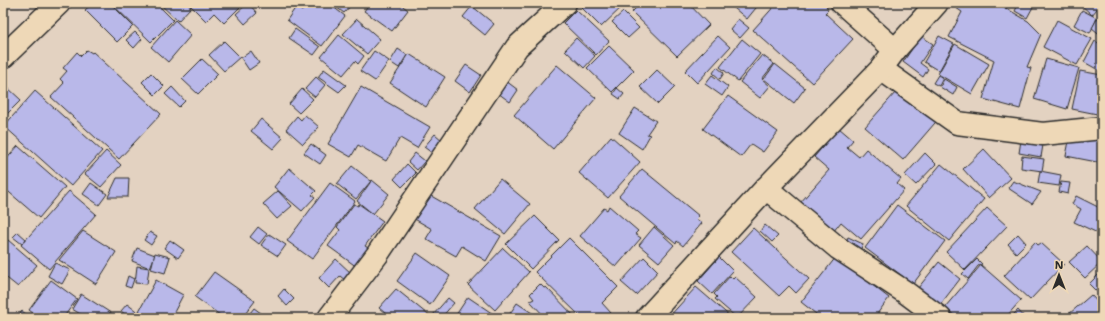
<svg xmlns="http://www.w3.org/2000/svg" width="1105" height="321" font-family="'Shantell Sans',sans-serif">
<style>
.building{fill:#b9b8e9;stroke:#2b2b2b}
.lines{fill:none;stroke-linecap:round;stroke-linejoin:round}
.minor-casing{stroke:#2b2b2b;stroke-width:25}
.minor{stroke:#eed8b7;stroke-width:22}
</style>
<rect width="100%" height="100%" fill="#e3d2c1"/>
<filter id="ink" filterUnits="userSpaceOnUse"><feTurbulence type="fractalNoise" baseFrequency=".025" numOctaves="2"/><feDisplacementMap in="SourceGraphic" scale="8" xChannelSelector="R" yChannelSelector="G"/><feConvolveMatrix kernelMatrix="1 2 1 2 8 2 1 2 1" color-interpolation-filters="sRGB"/></filter>
<g filter="url(#ink)">
<!-- building -->
<g class="building">
<path d="M93,3H110L133,26L117,42L85,10Z"/>
<path d="M111,3H156L173,20L151,42Z"/>
<path d="M159,3H186L191,7L178,21Z"/>
<path d="M188,3H244L224,23L214,13L206,21Z"/>
<path d="M248,3L257,13L245,24L236,14Z"/>
<path d="M308,3H328L345,16L322,46L287,20L296,7L302,11Z"/>
<path d="M331,3H353L344,13Z"/>
<path d="M370,3H399L408,10L392,31L364,11Z"/>
<path d="M585,3H621L624,5L601,27L581,7Z"/>
<path d="M641,3H688L709,25L677,56L632,12Z"/>
<path d="M728,3H760L747,19Z"/>
<path d="M777,3H825L828,10L825,13L853,39L812,83L753,30Z"/>
<path d="M960,3H997L1028,21L1041,34L1027,67L1031,68L1020,109L983,99L994,60L949,37L962,12L956,8Z"/>
<path d="M1019,3H1030L1034,5L1027,18L1015,11Z"/>
<path d="M1079,3H1102L1092,15Z"/>
<path d="M472,6L494,24L485,35L463,17Z"/>
<path d="M576,10L609,41L596,55L563,23Z"/>
<path d="M1082,10L1097,18L1090,33L1074,25Z"/>
<path d="M1102,10V36L1092,28Z"/>
<path d="M623,12L639,28L628,38L612,22Z"/>
<path d="M357,19L380,39L367,54L343,34Z"/>
<path d="M738,19L749,28L740,38L730,29Z"/>
<path d="M175,20L191,35L168,62L151,47Z"/>
<path d="M1057,20L1092,39L1077,65L1043,47Z"/>
<path d="M295,29L320,47L314,55L289,38Z"/>
<path d="M135,32L142,39L134,48L126,40Z"/>
<path d="M339,35L364,56L358,64L355,61L343,75L321,57Z"/>
<path d="M718,36L730,47L697,83L685,71Z"/>
<path d="M921,36L933,44L920,63L928,69L923,77L903,62Z"/>
<path d="M939,36L954,44L939,71L924,62Z"/>
<path d="M576,38L595,56L584,68L565,50Z"/>
<path d="M742,39L760,54L738,81L720,67Z"/>
<path d="M224,41L240,57L224,71L209,55Z"/>
<path d="M1095,41L1102,45V72L1084,62Z"/>
<path d="M955,44L989,64L972,94L938,74Z"/>
<path d="M609,46L634,70L612,92L587,68Z"/>
<path d="M398,49L407,55L399,68L390,62Z"/>
<path d="M87,50L92,53L93,52L161,114L119,159L51,97L64,83L60,79L67,71L63,68L77,52L81,56Z"/>
<path d="M251,51L259,63L249,70L241,58Z"/>
<path d="M374,51L389,61L375,81L360,71Z"/>
<path d="M409,54L445,77L426,107L390,83Z"/>
<path d="M762,55L774,64L762,79L770,86L760,98L740,82Z"/>
<path d="M202,59L218,74L198,94L182,79Z"/>
<path d="M1046,59L1079,68L1067,109L1034,99Z"/>
<path d="M775,64L805,88L794,103L764,79Z"/>
<path d="M466,65L481,75L470,92L455,81Z"/>
<path d="M557,65L596,98L553,149L514,115Z"/>
<path d="M717,67L724,73L720,79L713,73Z"/>
<path d="M324,69L346,85L339,92L318,77Z"/>
<path d="M657,70L675,87L658,104L640,87Z"/>
<path d="M1080,71L1102,75V115L1072,109Z"/>
<path d="M151,73L164,86L155,95L142,82Z"/>
<path d="M712,75L728,87L722,96L705,84Z"/>
<path d="M938,75L943,78L939,86L933,83Z"/>
<path d="M316,77L325,85L315,97L305,89Z"/>
<path d="M944,79L957,87L953,95L940,87Z"/>
<path d="M506,81L518,90L510,102L498,93Z"/>
<path d="M903,84L941,116L903,160L865,127Z"/>
<path d="M7,87L21,100L3,118V91Z"/>
<path d="M172,87L185,101L179,107L165,94Z"/>
<path d="M361,87L430,127L417,148L400,138L386,161L358,145L351,157L328,144Z"/>
<path d="M617,88L624,94L620,99L613,94Z"/>
<path d="M302,89L313,99L299,113L289,104Z"/>
<path d="M35,91L102,151L71,186L4,126Z"/>
<path d="M728,96L778,132L763,152L751,144L741,157L703,129Z"/>
<path d="M635,108L656,121L647,134L650,135L642,149L619,133Z"/>
<path d="M305,115L319,127L303,144L286,129L297,116L301,120Z"/>
<path d="M261,119L283,138L273,149L251,131Z"/>
<path d="M1072,126L1102,132V163L1066,156Z"/>
<path d="M839,128L853,140L847,147L859,157L866,149L901,179L897,184L904,190L861,239L841,222L833,232L800,203L829,170L814,157Z"/>
<path d="M435,134L443,141L432,153L424,147Z"/>
<path d="M1022,134L1044,139L1041,157L1019,153Z"/>
<path d="M611,136L640,162L608,198L579,173Z"/>
<path d="M311,144L326,155L320,164L304,153Z"/>
<path d="M18,146L65,187L39,218L3,187V163Z"/>
<path d="M984,149L1011,178L989,198L963,169Z"/>
<path d="M106,151L121,165L101,187L85,174Z"/>
<path d="M415,153L425,161L417,170L408,162Z"/>
<path d="M925,153L936,164L916,185L905,175Z"/>
<path d="M1022,156L1044,159L1042,171L1021,168Z"/>
<path d="M407,164L416,173L402,187L394,179Z"/>
<path d="M941,164L984,199L949,241L906,206Z"/>
<path d="M352,166L371,181L356,199L337,184Z"/>
<path d="M289,168L316,191L312,195L315,197L302,211L274,187Z"/>
<path d="M642,169L699,216L696,219L702,223L683,246L677,241L676,244L619,196Z"/>
<path d="M1040,171L1061,175L1059,186L1038,183Z"/>
<path d="M117,178H129L128,197H108Z"/>
<path d="M500,179L530,204L505,234L475,209Z"/>
<path d="M372,180L389,194L373,214L357,201Z"/>
<path d="M1013,181L1041,192L1032,204L1008,188Z"/>
<path d="M1061,182L1070,183L1068,194L1059,192Z"/>
<path d="M91,183L107,194L99,205L83,194Z"/>
<path d="M330,183L355,201L312,259L287,241Z"/>
<path d="M69,191L96,214L49,269L21,245Z"/>
<path d="M278,191L292,206L277,219L263,204Z"/>
<path d="M426,193L501,236L486,261L462,246L456,256L426,239L432,229L411,217Z"/>
<path d="M1076,196L1102,209V235L1074,222L1081,209L1072,204Z"/>
<path d="M354,204L358,206L359,204L383,221L365,246L370,249L357,267L328,246L340,230L337,227Z"/>
<path d="M897,205L945,241L913,284L865,248Z"/>
<path d="M609,206L638,231L635,234L641,238L616,267L580,236L604,208L607,210Z"/>
<path d="M987,208L1007,226L965,270L946,252Z"/>
<path d="M535,216L559,240L531,269L506,244Z"/>
<path d="M765,225L778,236L772,242L760,231Z"/>
<path d="M258,227L267,234L259,244L250,237Z"/>
<path d="M654,227L674,245L659,262L639,245Z"/>
<path d="M753,228L809,279L796,293L789,286L779,296L731,252Z"/>
<path d="M83,231L116,252L96,284L59,260Z"/>
<path d="M18,232L26,239L22,244L13,237Z"/>
<path d="M150,232L157,236L151,245L144,240Z"/>
<path d="M269,234L286,245L278,256L261,245Z"/>
<path d="M1018,234L1026,243L1016,253L1008,244Z"/>
<path d="M848,237L863,244L859,253L844,246Z"/>
<path d="M569,238L618,287L602,303L611,313L606,318H582L535,272Z"/>
<path d="M8,240L37,265L18,287L3,275V253L7,248L4,245Z"/>
<path d="M170,240L184,250L178,258L164,248Z"/>
<path d="M1035,242L1038,245L1041,243L1064,264L1030,300L1004,276Z"/>
<path d="M1087,246L1102,262L1085,278L1069,262Z"/>
<path d="M137,248L155,255L150,268L132,261Z"/>
<path d="M503,248L529,272L495,310L468,285Z"/>
<path d="M155,253L170,257L165,273L151,269Z"/>
<path d="M417,253L450,276L430,305L397,281Z"/>
<path d="M644,257L658,271L636,295L621,282Z"/>
<path d="M719,257L733,271L712,294L698,281Z"/>
<path d="M836,257L889,298L874,318H821L801,302Z"/>
<path d="M336,259L352,274L346,281L340,276L329,288L319,278Z"/>
<path d="M977,259L982,264L978,266L968,279L962,274Z"/>
<path d="M939,262L960,279L940,305L918,288Z"/>
<path d="M55,263L70,270L62,284L48,276Z"/>
<path d="M981,265L1021,300L1005,318H957L945,307Z"/>
<path d="M137,266L149,268L147,284L135,283Z"/>
<path d="M1102,271V297L1089,284Z"/>
<path d="M214,272L255,301L242,318H224L195,297Z"/>
<path d="M128,276L134,279L131,288L125,286Z"/>
<path d="M730,276L733,279L735,277L757,297L737,318L715,299L717,297L714,294Z"/>
<path d="M51,280L77,299L63,318H39L29,310Z"/>
<path d="M156,280L183,295L171,318H152L139,311Z"/>
<path d="M540,284L544,288L546,287L576,318H546L530,301L534,299L530,294Z"/>
<path d="M696,287L732,318H668Z"/>
<path d="M284,289L294,299L287,306L278,296Z"/>
<path d="M396,289L432,318H391L379,308Z"/>
<path d="M81,294L114,315L112,318H87L72,309Z"/>
<path d="M1091,295L1102,307V318H1073L1069,314Z"/>
<path d="M468,297L499,318H454Z"/>
<path d="M448,298L454,303L441,318H436L433,315Z"/>
<path d="M517,303L538,317L537,318H513L509,315Z"/>
<path d="M127,304L139,313L135,318H130L121,311Z"/>
<path d="M254,308L265,316L264,318H246Z"/>
<path d="M1018,310L1025,318H1010Z"/>
<path d="M22,311L31,318H16Z"/>
</g>
<g class="lines">
<defs>
<g id="minor">
<path d="M842,3L895,50"/>
<path d="M3,57L59,3"/>
<path d="M881,69L957,123L1043,134L1102,128"/>
<path d="M766,188L838,248L905,292L940,318"/>
<path d="M329,318L377,255L517,47L565,3"/>
<path d="M647,318L766,188L881,69L895,50L937,3"/>
</g>
</defs>
<!-- minor casing -->
<use href="#minor" class="minor-casing"/>
<!-- minor -->
<use href="#minor" class="minor"/>
</g>
</g>
<!-- margin -->
<rect width="1105" height="321" fill="none" stroke="#eed8b7" stroke-width="16"/>
<rect x="8" y="8" width="1089" height="305" fill="none" stroke="#2b2b2b" stroke-width="1.5" filter="url(#ink)"/>
<!-- north arrow -->
<g transform="translate(1059 275)" stroke="#eed8b7" stroke-width="3" paint-order="stroke">
<path d="M0-3L7 15L0 10L-7 15Z" fill="#2b2b2b"/>
<text y="-6" font-size="11" font-weight="bold" text-anchor="middle" fill="#2b2b2b">N</text>
</g>
</svg>
